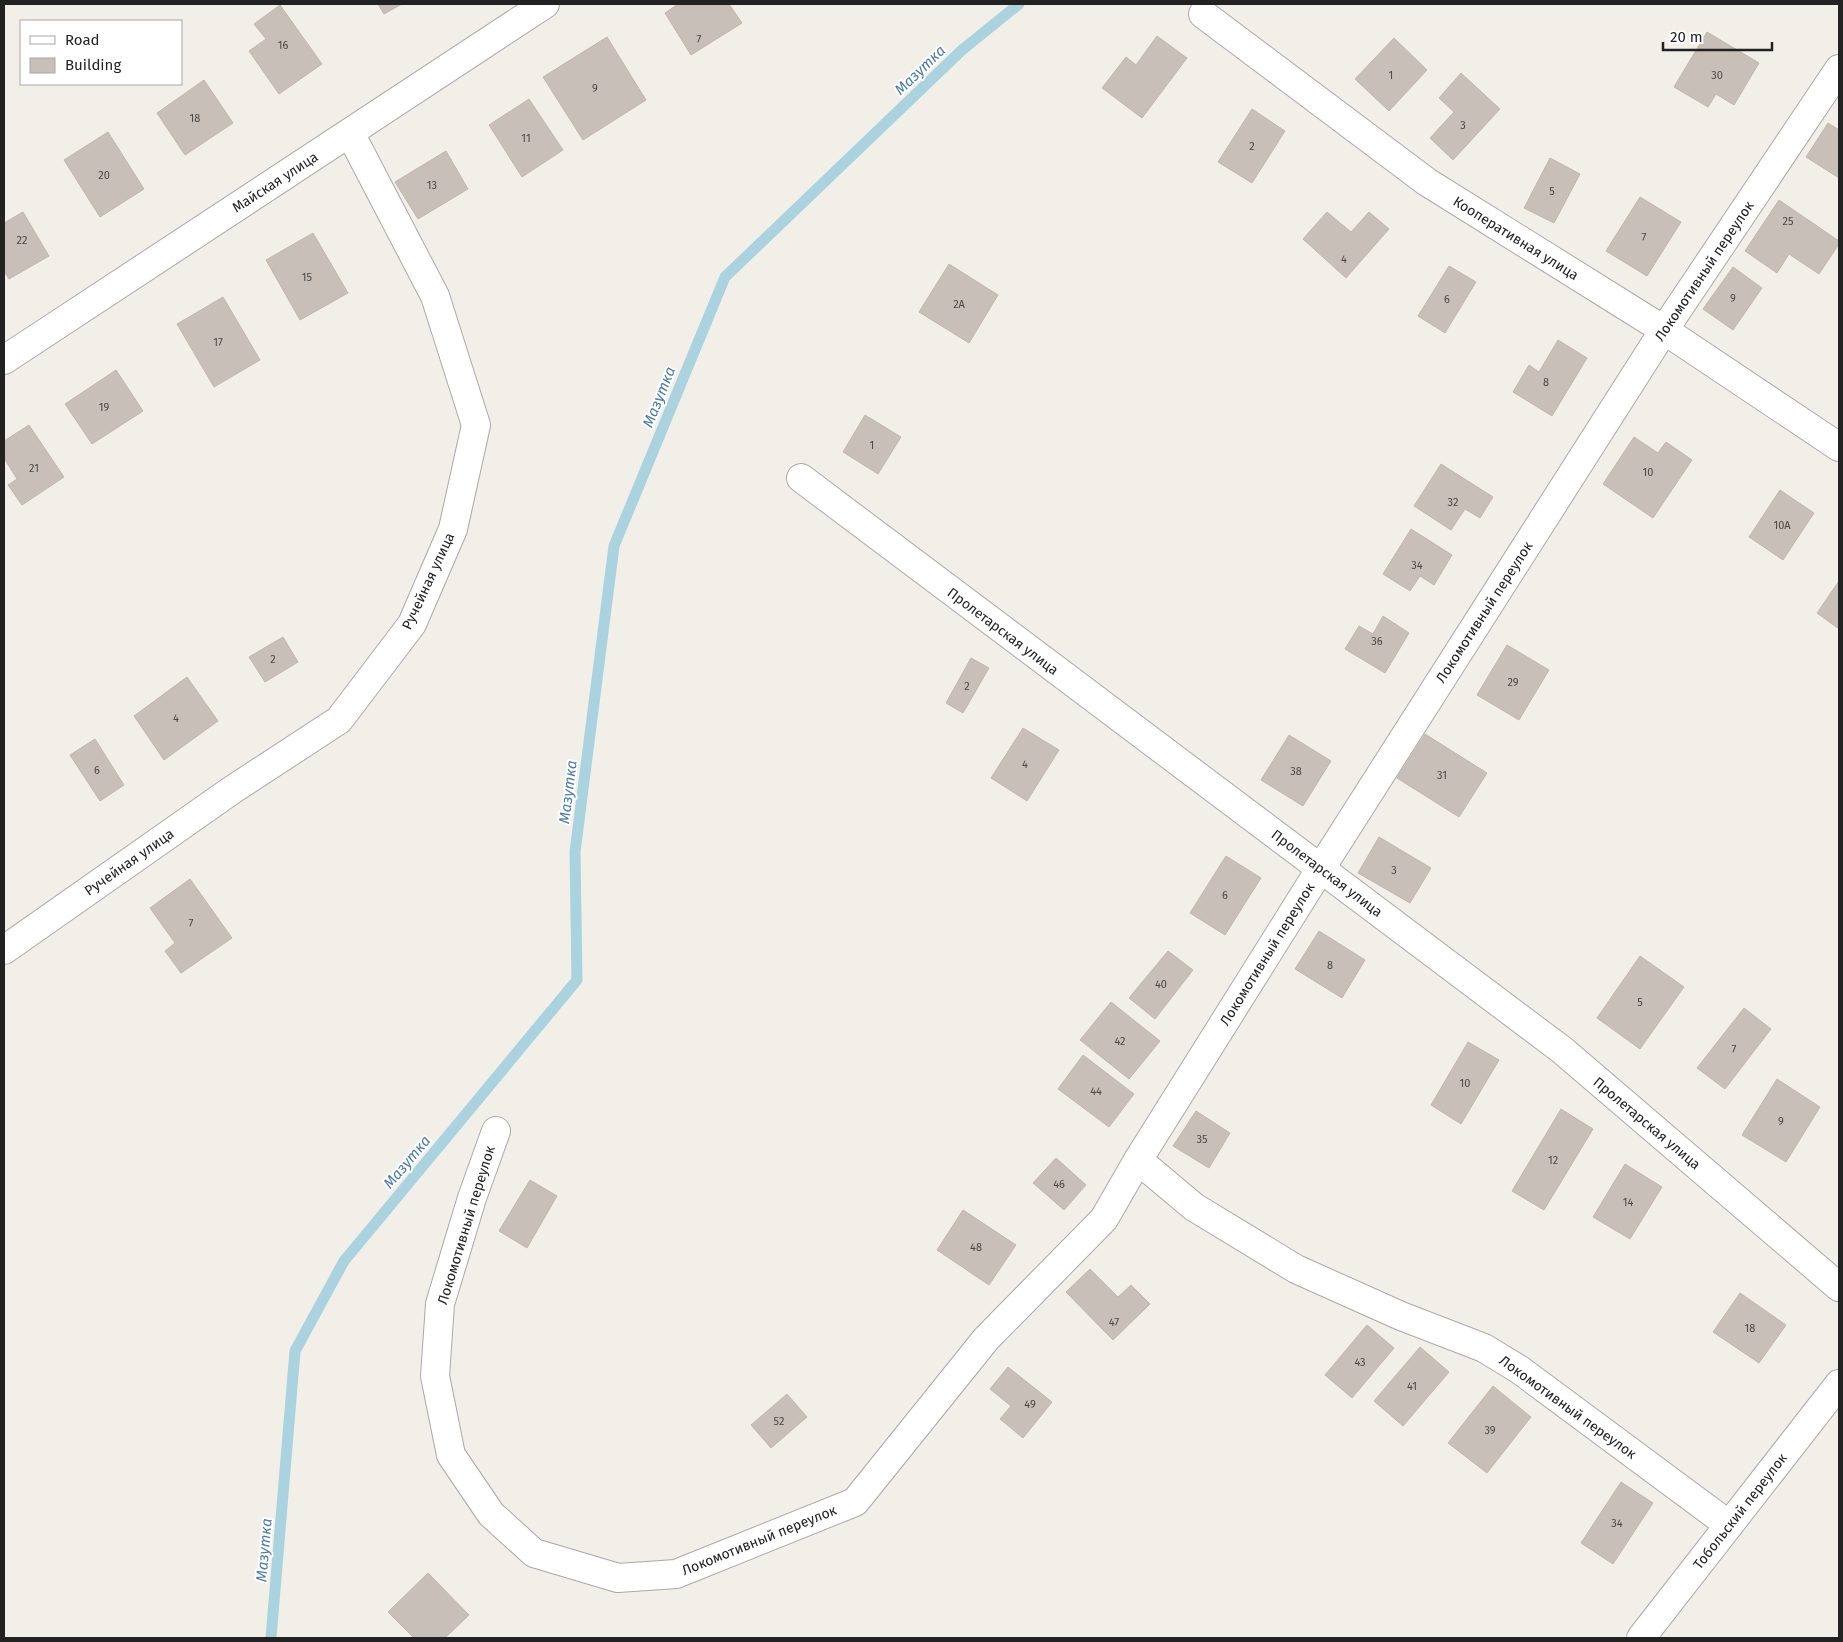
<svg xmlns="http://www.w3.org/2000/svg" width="1843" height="1642" font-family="'Fira Sans',sans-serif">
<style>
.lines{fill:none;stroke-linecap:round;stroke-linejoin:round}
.stream{stroke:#aad3df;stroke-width:11}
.building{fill:#c7bfb8;stroke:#c4b6ab}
.minor-casing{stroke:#a9a9a9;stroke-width:30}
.minor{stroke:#fff;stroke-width:28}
.labels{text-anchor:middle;stroke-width:4;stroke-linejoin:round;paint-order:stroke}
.number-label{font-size:11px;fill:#4b4948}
.street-label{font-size:14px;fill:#222;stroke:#fff}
.water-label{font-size:15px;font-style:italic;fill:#4a7aab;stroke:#fff}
</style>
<rect width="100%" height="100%" fill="#f2efe9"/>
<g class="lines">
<!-- stream -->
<path class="stream" d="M271,1638L295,1351L344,1261L577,980L575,852L614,546L725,277L962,50L1019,4"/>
</g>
<!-- building -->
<g class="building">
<path d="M378,4H402L384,14Z"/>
<path d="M678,4H729L742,23L691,55L665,13Z"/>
<path d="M280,5L322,64L279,94L249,51L266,39L254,24Z"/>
<path d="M1707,32L1759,63L1734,105L1716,94L1708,107L1674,87Z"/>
<path d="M1157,36L1187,58L1142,118L1102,88L1126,57L1136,65Z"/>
<path d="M607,37L646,100L583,140L543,77Z"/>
<path d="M1394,38L1427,70L1389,111L1355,79Z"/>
<path d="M1461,73L1500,109L1453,160L1430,138L1454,112L1439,98Z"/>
<path d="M204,80L233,123L185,155L157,113Z"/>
<path d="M529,99L563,150L522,177L489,125Z"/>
<path d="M1252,109L1285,131L1252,183L1218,162Z"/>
<path d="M1828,123L1839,130V178L1806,157Z"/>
<path d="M108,132L144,189L100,217L64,160Z"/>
<path d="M446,151L468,189L418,219L395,182Z"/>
<path d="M1550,158L1580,174L1554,223L1524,208Z"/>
<path d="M1640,197L1681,222L1647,276L1606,251Z"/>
<path d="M1779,200L1839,241V244L1819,274L1789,254L1777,273L1745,251Z"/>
<path d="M23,212L49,256L9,279L4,271V223Z"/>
<path d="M1327,212L1351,232L1369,212L1389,229L1346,278L1303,239Z"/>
<path d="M313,233L348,293L300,320L266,260Z"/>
<path d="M949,264L998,295L969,343L919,312Z"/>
<path d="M1449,266L1476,282L1445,333L1418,316Z"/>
<path d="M1733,267L1762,288L1733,330L1703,309Z"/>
<path d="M223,297L260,360L214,387L177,324Z"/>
<path d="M1558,340L1587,358L1552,416L1513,392L1529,365L1539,372Z"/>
<path d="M116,370L143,411L92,444L65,404Z"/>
<path d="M865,415L901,437L878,474L843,452Z"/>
<path d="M29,425L64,477L22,505L8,485L17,479L4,458V441Z"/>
<path d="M1634,437L1658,453L1666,442L1692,460L1653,518L1603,484Z"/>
<path d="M1441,464L1493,497L1480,518L1465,509L1451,530L1414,506Z"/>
<path d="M1780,490L1814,513L1783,560L1749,537Z"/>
<path d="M1411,529L1452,555L1434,585L1420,576L1410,591L1383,574Z"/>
<path d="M1839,581V629L1817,613Z"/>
<path d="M1383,616L1409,633L1385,673L1345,649L1359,626L1373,634Z"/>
<path d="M283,637L298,662L265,682L249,657Z"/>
<path d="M1507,645L1549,670L1519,720L1477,695Z"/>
<path d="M971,658L989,668L963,713L946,703Z"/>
<path d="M187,677L218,721L164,760L134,716Z"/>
<path d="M1023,728L1059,750L1027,801L991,778Z"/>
<path d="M1425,734L1487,773L1459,817L1397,778Z"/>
<path d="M1289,735L1331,761L1303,806L1261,780Z"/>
<path d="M95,739L124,785L100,801L70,755Z"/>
<path d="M1379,837L1431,868L1410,903L1358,873Z"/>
<path d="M1226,856L1261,878L1225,935L1190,913Z"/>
<path d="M190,879L232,938L181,973L165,951L175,943L150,908Z"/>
<path d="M1319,931L1365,960L1342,998L1295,969Z"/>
<path d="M1168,951L1193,970L1155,1019L1129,998Z"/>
<path d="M1640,956L1684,987L1640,1049L1597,1018Z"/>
<path d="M1111,1002L1160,1041L1129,1079L1080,1040Z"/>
<path d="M1744,1008L1771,1029L1725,1089L1697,1068Z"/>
<path d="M1468,1042L1499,1060L1461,1124L1431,1105Z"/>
<path d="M1083,1055L1134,1094L1109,1127L1058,1089Z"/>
<path d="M1777,1079L1820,1107L1786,1162L1742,1135Z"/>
<path d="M1561,1109L1593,1129L1544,1210L1512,1191Z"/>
<path d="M1196,1111L1230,1133L1209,1168L1173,1146Z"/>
<path d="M1056,1158L1086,1185L1064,1210L1033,1183Z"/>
<path d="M1625,1164L1662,1187L1630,1239L1593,1217Z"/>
<path d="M530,1180L557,1196L527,1248L499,1231Z"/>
<path d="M963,1210L1016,1245L989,1285L937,1250Z"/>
<path d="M1090,1269L1118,1297L1131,1285L1150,1304L1113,1340L1066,1292Z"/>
<path d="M1740,1293L1786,1325L1759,1363L1713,1332Z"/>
<path d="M1367,1325L1394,1348L1352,1398L1325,1375Z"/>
<path d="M1420,1347L1449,1372L1403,1426L1374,1401Z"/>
<path d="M1008,1367L1052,1402L1023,1438L1000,1419L1011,1406L990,1389Z"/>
<path d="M1493,1386L1531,1417L1487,1473L1448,1443Z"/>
<path d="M787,1394L807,1417L771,1448L751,1425Z"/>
<path d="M1621,1482L1653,1503L1613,1564L1581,1543Z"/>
<path d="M428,1573L469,1615L445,1638H414L388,1612Z"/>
</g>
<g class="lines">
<defs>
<g id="minor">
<path d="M1203,14L1427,182L1664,330L1839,447"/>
<path d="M4,360L545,4"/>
<path d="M801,478L1562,1050L1839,1287"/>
<path d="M4,950L232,790L339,720L412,624L453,529L476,425L435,296L350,133"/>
<path d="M496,1131L472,1198L440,1304L435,1376L451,1455L491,1514L534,1553L618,1578L676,1574L855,1502L986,1339L1104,1219L1138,1160L1321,868L1664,330L1839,69"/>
<path d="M1138,1160L1194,1207L1296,1269L1401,1316L1484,1348L1520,1370L1729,1525"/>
<path d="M1641,1638L1839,1384"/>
</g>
</defs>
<!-- minor casing -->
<use href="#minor" class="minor-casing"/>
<!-- minor -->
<use href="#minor" class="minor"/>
</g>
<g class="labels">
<!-- number labels -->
<g class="number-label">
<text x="699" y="43">7</text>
<text x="283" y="49">16</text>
<text x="1391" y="79">1</text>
<text x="1717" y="79">30</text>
<text x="595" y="92">9</text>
<text x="195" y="122">18</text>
<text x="1463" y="129">3</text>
<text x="526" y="142">11</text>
<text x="1252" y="150">2</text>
<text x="104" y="179">20</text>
<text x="432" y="189">13</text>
<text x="1552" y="195">5</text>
<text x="1788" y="225">25</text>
<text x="1644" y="241">7</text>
<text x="22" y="244">22</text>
<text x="1344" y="263">4</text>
<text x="307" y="281">15</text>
<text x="1733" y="302">9</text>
<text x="1447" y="303">6</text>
<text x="959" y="308">2А</text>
<text x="218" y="346">17</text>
<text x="1546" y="386">8</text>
<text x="104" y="411">19</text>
<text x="872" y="449">1</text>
<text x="34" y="472">21</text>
<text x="1648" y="476">10</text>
<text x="1453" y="506">32</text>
<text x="1782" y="529">10А</text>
<text x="1417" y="569">34</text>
<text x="1377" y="645">36</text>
<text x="273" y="663">2</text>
<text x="1513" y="686">29</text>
<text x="967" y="690">2</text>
<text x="176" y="722">4</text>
<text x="1025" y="768">4</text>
<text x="97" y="774">6</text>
<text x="1296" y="775">38</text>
<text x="1442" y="779">31</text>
<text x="1394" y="874">3</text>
<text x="1225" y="899">6</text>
<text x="191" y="927">7</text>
<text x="1330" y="969">8</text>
<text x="1161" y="988">40</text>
<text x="1640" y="1006">5</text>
<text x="1120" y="1045">42</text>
<text x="1734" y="1053">7</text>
<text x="1465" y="1087">10</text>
<text x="1096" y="1095">44</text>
<text x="1781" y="1125">9</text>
<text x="1202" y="1143">35</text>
<text x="1553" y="1164">12</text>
<text x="1059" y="1188">46</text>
<text x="1628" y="1206">14</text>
<text x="976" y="1251">48</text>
<text x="1114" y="1326">47</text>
<text x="1750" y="1332">18</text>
<text x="1360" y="1366">43</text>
<text x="1412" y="1390">41</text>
<text x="1030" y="1408">49</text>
<text x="779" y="1425">52</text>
<text x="1490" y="1434">39</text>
<text x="1617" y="1527">34</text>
</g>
<!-- street labels -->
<g class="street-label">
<text transform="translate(275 182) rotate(-33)" y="5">Майская улица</text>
<text transform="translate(1516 238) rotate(32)" y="5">Кооперативная улица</text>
<text transform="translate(1704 271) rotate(-56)" y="5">Локомотивный переулок</text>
<text transform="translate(428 581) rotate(-65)" y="5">Ручейная улица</text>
<text transform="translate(1484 612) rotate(-57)" y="5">Локомотивный переулок</text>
<text transform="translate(1003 631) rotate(37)" y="5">Пролетарская улица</text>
<text transform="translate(129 862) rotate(-35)" y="5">Ручейная улица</text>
<text transform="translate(1327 873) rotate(37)" y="5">Пролетарская улица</text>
<text transform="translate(1267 954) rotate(-58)" y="5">Локомотивный переулок</text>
<text transform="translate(1647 1123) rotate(40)" y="5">Пролетарская улица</text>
<text transform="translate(466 1225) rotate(-73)" y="5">Локомотивный переулок</text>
<text transform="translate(1568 1407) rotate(36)" y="5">Локомотивный переулок</text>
<text transform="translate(1740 1511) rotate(-52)" y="5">Тобольский переулок</text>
<text transform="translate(759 1540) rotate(-22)" y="5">Локомотивный переулок</text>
</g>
<!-- water labels -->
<g class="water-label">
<text transform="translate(920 70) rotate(-44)" y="5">Мазутка</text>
<text transform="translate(659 397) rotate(-68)" y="5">Мазутка</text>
<text transform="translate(568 792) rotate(-83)" y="5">Мазутка</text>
<text transform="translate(407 1162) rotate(-50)" y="5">Мазутка</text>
<text transform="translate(264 1550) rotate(-85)" y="5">Мазутка</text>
</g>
</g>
<!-- border -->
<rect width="1843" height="1642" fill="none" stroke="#222222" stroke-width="10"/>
<!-- legend -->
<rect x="20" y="20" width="162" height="65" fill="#ffffff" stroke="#a7a7a7"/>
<rect x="30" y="36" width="25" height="8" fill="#ffffff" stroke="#a7a7a7"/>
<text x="65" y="45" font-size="15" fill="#222222">Road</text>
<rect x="30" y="58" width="25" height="15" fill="#c7bfb8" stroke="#a7a7a7"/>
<text x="65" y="70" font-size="15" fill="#222222">Building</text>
<!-- scale -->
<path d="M1663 42v8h109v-8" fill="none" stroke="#222222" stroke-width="2.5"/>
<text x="1670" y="42" font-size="15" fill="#222222" stroke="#ffffff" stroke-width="4" paint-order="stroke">20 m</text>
</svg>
